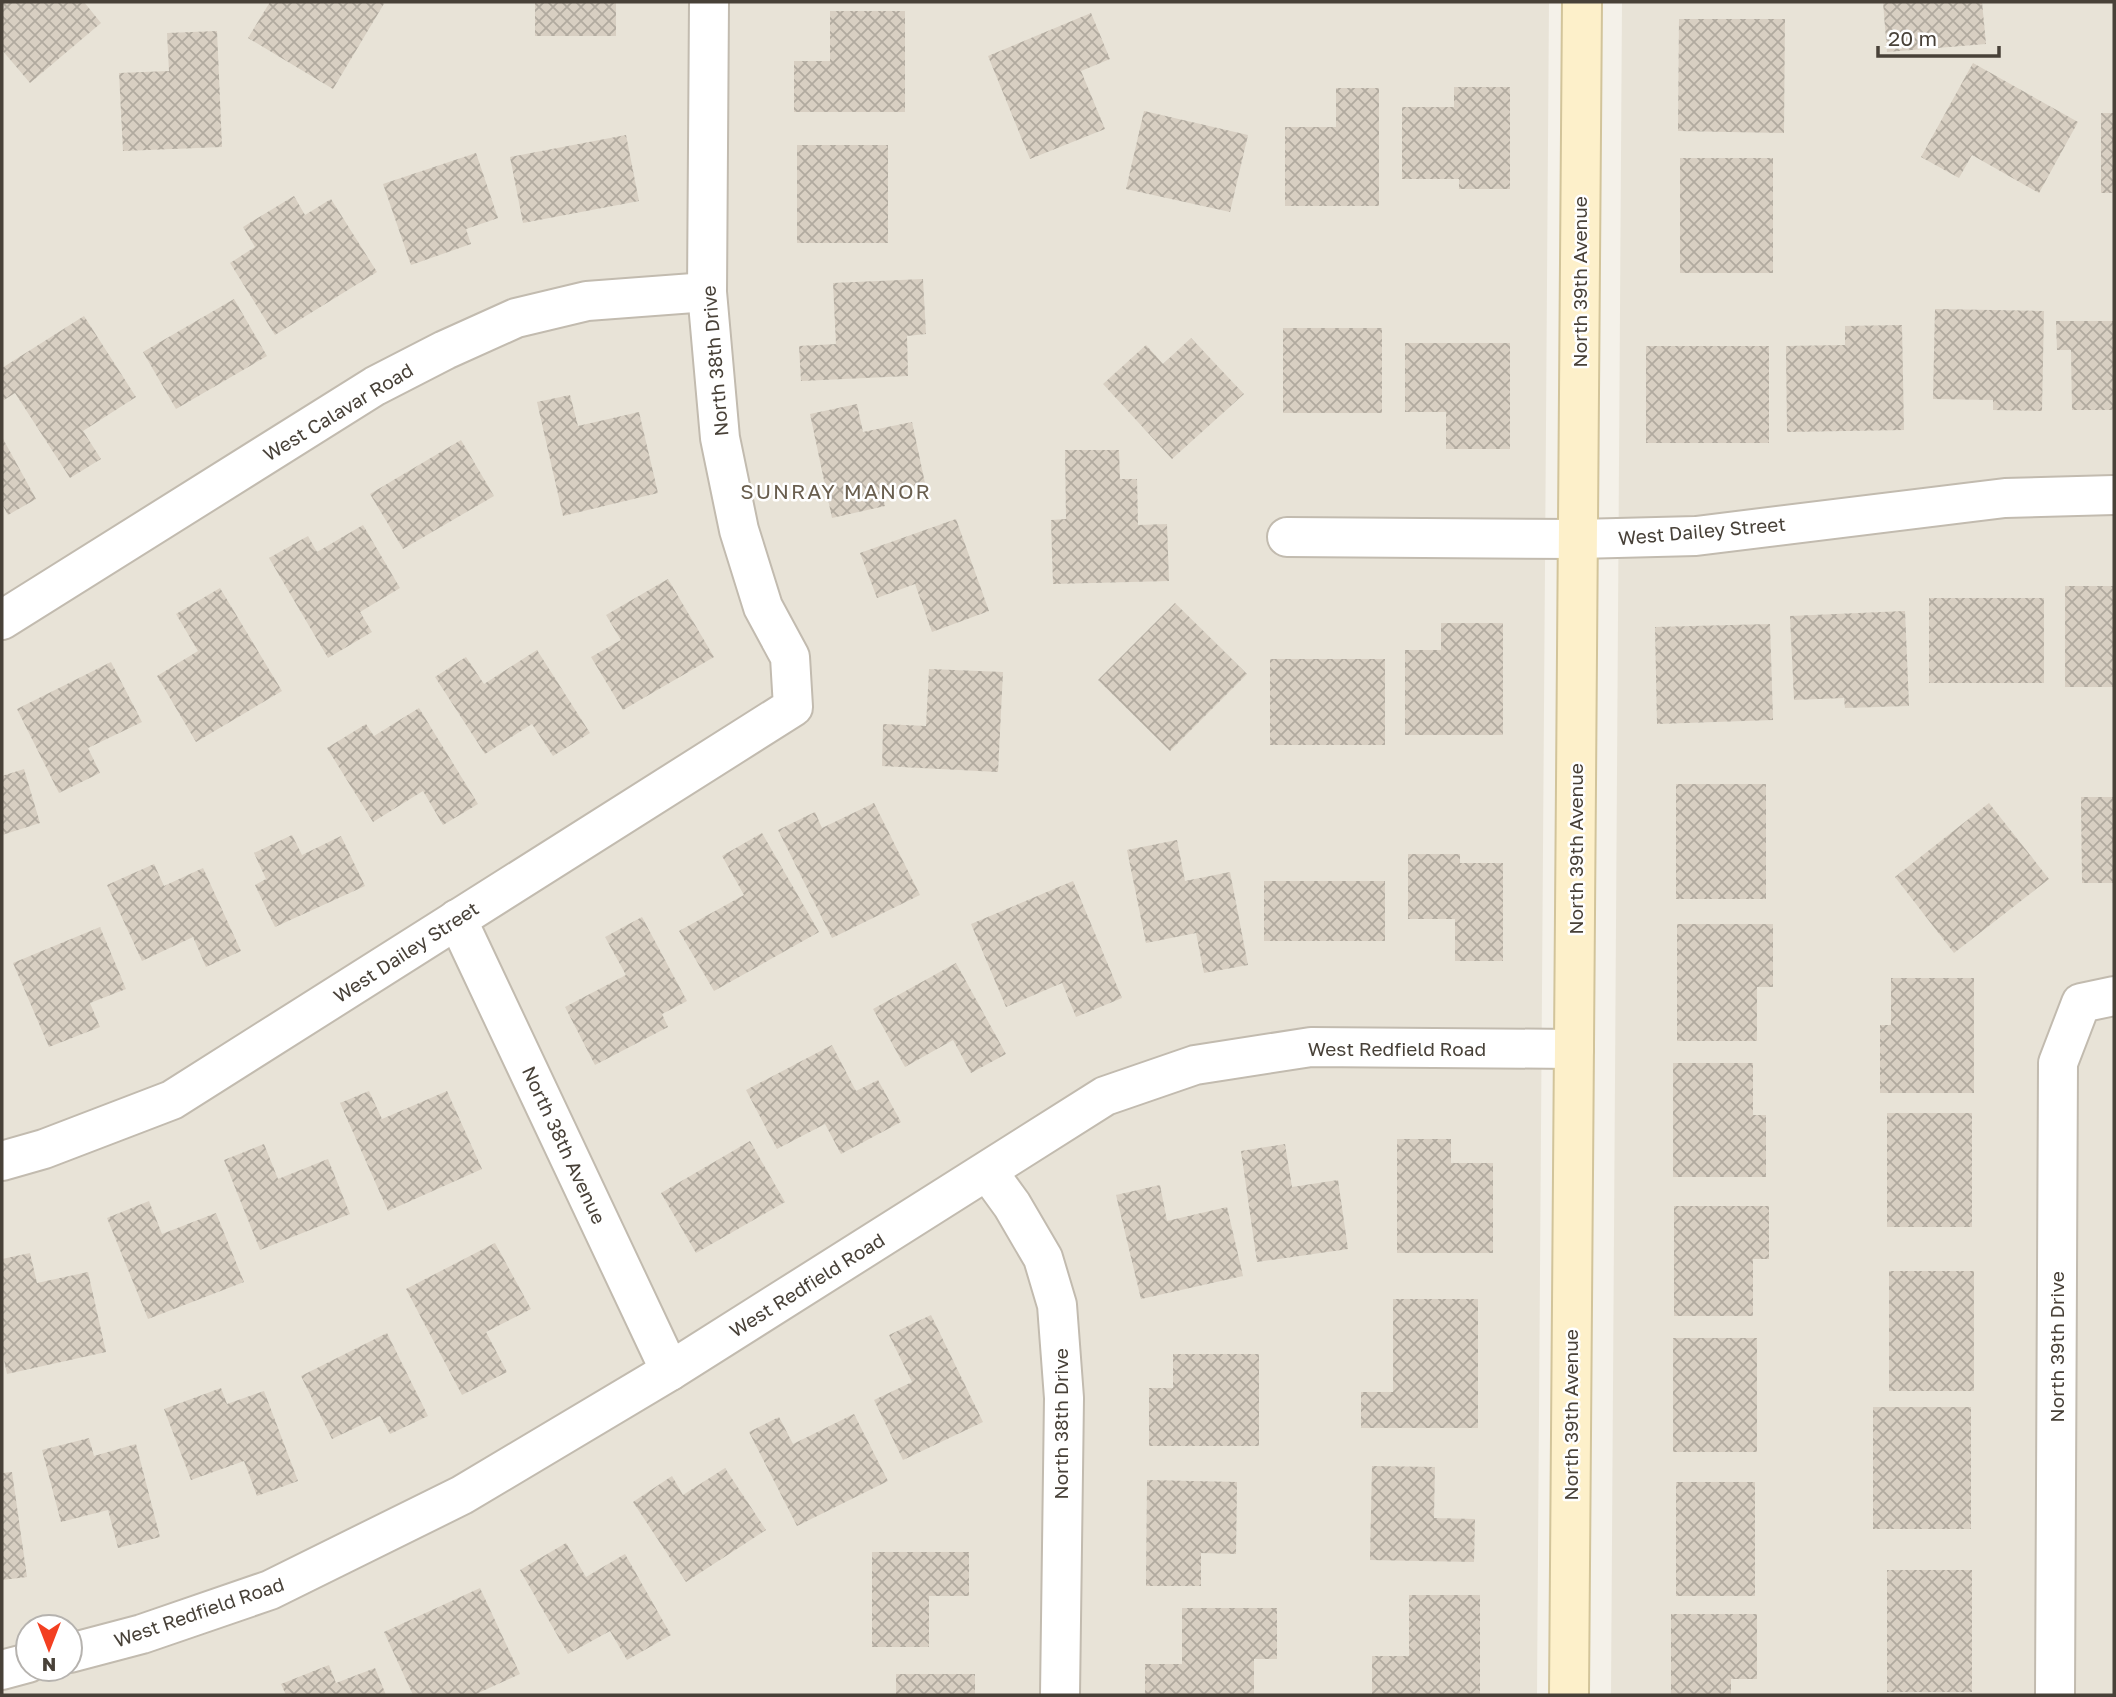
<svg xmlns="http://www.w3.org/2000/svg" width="2116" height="1697" font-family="'Golos Text',sans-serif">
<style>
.residential{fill:#e8e3d7;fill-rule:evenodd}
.building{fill:url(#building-cross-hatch)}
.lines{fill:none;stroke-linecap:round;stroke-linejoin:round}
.street-casing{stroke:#c2bbaf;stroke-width:42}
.secondary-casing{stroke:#d2c49a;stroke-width:42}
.street{stroke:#fff;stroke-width:38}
.secondary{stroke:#fdf0ca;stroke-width:38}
.labels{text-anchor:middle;stroke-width:5;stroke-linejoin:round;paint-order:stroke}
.street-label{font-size:19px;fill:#484138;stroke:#fff}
.neighbourhood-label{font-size:21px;letter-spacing:2px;fill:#6a5f4f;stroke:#fff}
</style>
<defs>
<pattern id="building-cross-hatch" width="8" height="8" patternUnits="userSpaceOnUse" patternTransform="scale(1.75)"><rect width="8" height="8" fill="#d8cfc2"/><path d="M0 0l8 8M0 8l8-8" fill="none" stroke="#b1aa9f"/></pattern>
</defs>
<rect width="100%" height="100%" fill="#f4f1e9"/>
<!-- residential -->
<g class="residential">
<path d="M2,2H1549L1537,1695H2ZM28,1627H70V1669H28Z"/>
<path d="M1622,2H2114V1695H1611Z"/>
</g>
<!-- building -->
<g class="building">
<path d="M2,2H84L101,23L30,83L2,50Z"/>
<path d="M270,2H385L333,89L248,38Z"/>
<rect x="535" y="2" width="81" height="34"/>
<path d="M1883,2H1982L1986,44L1887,52Z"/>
<path d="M830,11H905V112H794V61H830Z"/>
<path d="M1091,13L1110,59L1081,71L1105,129L1030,159L988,56Z"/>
<path d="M1679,19H1785L1784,133L1678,131Z"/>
<path d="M217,31L222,147L123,151L119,73L169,71L167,33Z"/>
<path d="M1973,63L2078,122L2039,193L1972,155L1959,178L1921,157Z"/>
<path d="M1454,87H1510V189H1459V179H1402V107H1454Z"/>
<path d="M1336,88H1379V206H1285V127H1336Z"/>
<path d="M1144,111L1248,135L1230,212L1126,189Z"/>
<rect x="2101" y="113" width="13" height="80"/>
<path d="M626,135L639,201L523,223L510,157Z"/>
<rect x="797" y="145" width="91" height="98"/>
<path d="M476,153L498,218L466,229L471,244L411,265L383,184Z"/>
<rect x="1680" y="158" width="93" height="115"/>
<path d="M294,196L305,215L331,199L377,272L275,335L230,263L255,247L243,227Z"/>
<path d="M923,279L926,334L907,336L908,376L801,381L799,346L836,344L833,283Z"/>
<path d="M234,299L267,356L176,409L143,352Z"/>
<path d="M1935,309L2044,311L2042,411L1993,410V400L1933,399Z"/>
<path d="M84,316L136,397L83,431L101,459L70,478L15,393L4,400L2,397V368Z"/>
<path d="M2056,321H2114V410H2072L2071,350H2057Z"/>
<path d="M1902,325L1904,430L1787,432L1786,346L1845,345V326Z"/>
<rect x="1283" y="328" width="99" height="85"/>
<path d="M1191,338L1244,394L1172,459L1103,384L1146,345L1163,364Z"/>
<path d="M1405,343H1510V449H1446V412H1405Z"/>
<rect x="1646" y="346" width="123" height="97"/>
<path d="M570,395L578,426L639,412L658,493L563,516L537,402Z"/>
<path d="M857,404L863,432L912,422L925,483L882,492L885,506L832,518L810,414Z"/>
<path d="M2,437L36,499L8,515L2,504Z"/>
<path d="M461,440L494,496L403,549L370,494Z"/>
<path d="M1065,450H1119L1120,479H1137L1138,525L1167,524L1169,581L1053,584L1051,520L1066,519Z"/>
<path d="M956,519L989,611L932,632L915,584L877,598L860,553Z"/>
<path d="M363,525L400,588L360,612L372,632L328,658L269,558L308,536L317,552Z"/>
<path d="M668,579L714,657L623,710L591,657L621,640L606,615Z"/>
<rect x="2065" y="586" width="49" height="101"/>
<path d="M220,588L282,691L196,742L157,676L198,651L176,614Z"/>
<rect x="1929" y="598" width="115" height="85"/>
<path d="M1175,603L1247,674L1170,751L1098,680Z"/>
<path d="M1905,611L1909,706L1845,708L1844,698L1794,700L1790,616Z"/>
<path d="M1441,623H1503V735H1405V650H1441Z"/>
<path d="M1770,624L1773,720L1657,724L1655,627Z"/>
<path d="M537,650L590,733L553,756L532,724L485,754L435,677L466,657L484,684Z"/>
<rect x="1270" y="659" width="115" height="86"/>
<path d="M111,662L142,722L88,748L100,773L59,793L17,709Z"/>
<path d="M929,669L1003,672L998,772L882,766L883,724L926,726Z"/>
<path d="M419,708L478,804L443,825L423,791L373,822L327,748L366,724L374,736Z"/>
<path d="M24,769L40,823L2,835V776Z"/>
<rect x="1676" y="784" width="90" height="115"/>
<path d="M2081,797H2114V883H2082Z"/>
<path d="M874,803L920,895L832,938L778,830L815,812L822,828Z"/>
<path d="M1989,803L2049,879L1954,953L1895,877Z"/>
<path d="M762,833L819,932L714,991L679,931L744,895L722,856Z"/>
<path d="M292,835L302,855L341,836L365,886L275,927L255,885L266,879L254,853Z"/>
<path d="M1177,840L1185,881L1230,872L1248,965L1204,973L1196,933L1146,943L1127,850Z"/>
<path d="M1408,854H1460V863H1503V961H1455V919H1408Z"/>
<path d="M154,864L164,886L203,868L241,951L206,967L193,937L142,961L107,885Z"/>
<path d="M1073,881L1122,998L1076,1017L1062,983L1006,1007L971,924Z"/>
<rect x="1264" y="881" width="121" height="60"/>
<path d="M642,917L687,1001L662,1014L668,1027L595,1065L565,1007L626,975L605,937Z"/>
<path d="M1677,924H1773V987H1757V1041H1677Z"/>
<path d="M100,927L126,989L90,1003L100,1027L49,1047L13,963Z"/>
<path d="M956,963L1006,1054L971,1073L953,1040L905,1067L873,1009Z"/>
<path d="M1891,978H1974V1093H1880V1025H1891Z"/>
<path d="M832,1045L856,1091L878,1080L901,1122L841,1154L825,1124L777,1149L746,1090Z"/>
<path d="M1673,1063H1753V1115H1766V1177H1673Z"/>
<path d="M369,1091L382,1119L447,1091L482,1169L388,1211L340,1103Z"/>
<rect x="1887" y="1113" width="85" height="114"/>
<path d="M1397,1139H1451V1163H1493V1253H1397Z"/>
<path d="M750,1141L785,1202L696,1253L661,1193Z"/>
<path d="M264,1144L278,1179L328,1159L350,1214L260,1250L224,1160Z"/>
<path d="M1285,1144L1292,1187L1338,1180L1348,1249L1257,1262L1241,1151Z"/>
<path d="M1160,1185L1167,1221L1227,1207L1243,1276L1141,1299L1116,1195Z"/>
<path d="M149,1201L162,1234L216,1213L244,1282L148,1319L107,1218Z"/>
<path d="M1674,1206H1769V1259H1753V1316H1674Z"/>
<path d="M495,1243L531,1309L486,1332L507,1372L462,1395L406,1289Z"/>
<path d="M30,1253L37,1283L88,1272L106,1352L7,1374L2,1350V1259Z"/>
<rect x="1889" y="1271" width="85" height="120"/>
<path d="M1393,1299H1478V1428H1361V1392H1393Z"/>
<path d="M931,1315L983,1422L903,1460L874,1400L912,1382L889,1335Z"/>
<path d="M387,1333L428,1416L390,1434L380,1416L332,1439L301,1376Z"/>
<rect x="1673" y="1338" width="84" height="114"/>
<path d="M1173,1354H1259V1446H1149V1388H1173Z"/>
<path d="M221,1388L227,1404L264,1391L298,1481L257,1496L244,1461L191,1480L164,1409Z"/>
<rect x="1873" y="1407" width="98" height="122"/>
<path d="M854,1414L888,1481L797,1526L749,1432L779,1417L793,1444Z"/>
<path d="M89,1438L94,1456L136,1444L160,1537L118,1548L108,1510L61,1522L42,1450Z"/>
<path d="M1372,1466L1435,1467L1434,1518L1475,1519L1474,1562L1370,1560Z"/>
<path d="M725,1468L766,1530L686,1582L633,1502L672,1476L683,1495Z"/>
<path d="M12,1472L27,1577L2,1580V1473Z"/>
<path d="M1147,1480L1237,1482L1236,1554L1201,1553V1586H1146Z"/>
<rect x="1676" y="1482" width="79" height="114"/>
<path d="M566,1543L586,1577L625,1554L671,1635L627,1660L610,1631L568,1654L520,1570Z"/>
<path d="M872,1552H969V1596H929V1647H872Z"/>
<rect x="1887" y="1570" width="85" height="122"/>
<path d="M480,1588L520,1674L474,1695H413L384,1632Z"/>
<path d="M1409,1595H1480V1695H1372V1656H1409Z"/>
<path d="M1182,1608H1277V1659H1254V1695H1145V1664H1182Z"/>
<path d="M1671,1614H1757V1679H1731V1695H1671Z"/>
<path d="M329,1665L336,1683L375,1668L386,1695H286L281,1684Z"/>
<rect x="896" y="1674" width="79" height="21"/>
</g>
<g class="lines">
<defs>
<g id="street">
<path d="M1287,537L1578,539L1696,536L2005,498L2114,495"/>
<path d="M2,620L375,386L445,350L516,318L587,301L707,292"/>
<path d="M457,919L670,1371"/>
<path d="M2,1161L44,1149L172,1100L793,707L790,657L763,607L739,530L720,438L707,292L709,2"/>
<path d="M988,1172L1012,1205L1043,1258L1057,1305L1064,1398L1060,1695"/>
<path d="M70,1653L142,1634L270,1590L462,1495L670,1371L1105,1096L1195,1065L1311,1047L1574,1049"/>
<path d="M2,1670L28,1663"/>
<path d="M2055,1695L2058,1063L2081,1003L2114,996"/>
</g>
<path id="secondary" d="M1569,1695L1582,2"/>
</defs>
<!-- street casing -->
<use href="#street" class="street-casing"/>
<!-- secondary casing -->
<use href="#secondary" class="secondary-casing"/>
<!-- street -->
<use href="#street" class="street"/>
<!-- secondary -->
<use href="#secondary" class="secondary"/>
</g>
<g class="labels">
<!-- street labels -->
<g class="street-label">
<text transform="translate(1580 282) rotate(-90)" y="7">North 39th Avenue</text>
<text transform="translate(715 361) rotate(-95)" y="7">North 38th Drive</text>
<text transform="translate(338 412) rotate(-31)" y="7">West Calavar Road</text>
<text transform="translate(1702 531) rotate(-5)" y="7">West Dailey Street</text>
<text transform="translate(1576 849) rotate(-90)" y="7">North 39th Avenue</text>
<text transform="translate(406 952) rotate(-33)" y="7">West Dailey Street</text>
<text x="1397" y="1056">West Redfield Road</text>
<text transform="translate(564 1145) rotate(65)" y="7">North 38th Avenue</text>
<text transform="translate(807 1285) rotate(-32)" y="7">West Redfield Road</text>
<text transform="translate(2057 1347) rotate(-90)" y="7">North 39th Drive</text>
<text transform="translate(1571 1415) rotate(-90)" y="7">North 39th Avenue</text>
<text transform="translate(1061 1424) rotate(-90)" y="7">North 38th Drive</text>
<text transform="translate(199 1612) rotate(-19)" y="7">West Redfield Road</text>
</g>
<!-- neighbourhood labels -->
<g class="neighbourhood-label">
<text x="836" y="499">SUNRAY MANOR</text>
</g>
</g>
<!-- border -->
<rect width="2116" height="1697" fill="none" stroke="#484138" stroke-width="7"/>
<!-- north arrow -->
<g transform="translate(49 1648) rotate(180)"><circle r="33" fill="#ffffff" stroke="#b6b3af" stroke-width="2"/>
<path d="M0-5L12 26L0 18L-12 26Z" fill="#f33f21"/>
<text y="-10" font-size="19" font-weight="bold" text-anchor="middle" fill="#484138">N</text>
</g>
<!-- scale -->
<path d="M1878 46v10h121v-10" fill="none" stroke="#484138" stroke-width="3.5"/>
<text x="1888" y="46" font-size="21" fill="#484138" stroke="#ffffff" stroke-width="5" paint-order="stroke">20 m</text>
</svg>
